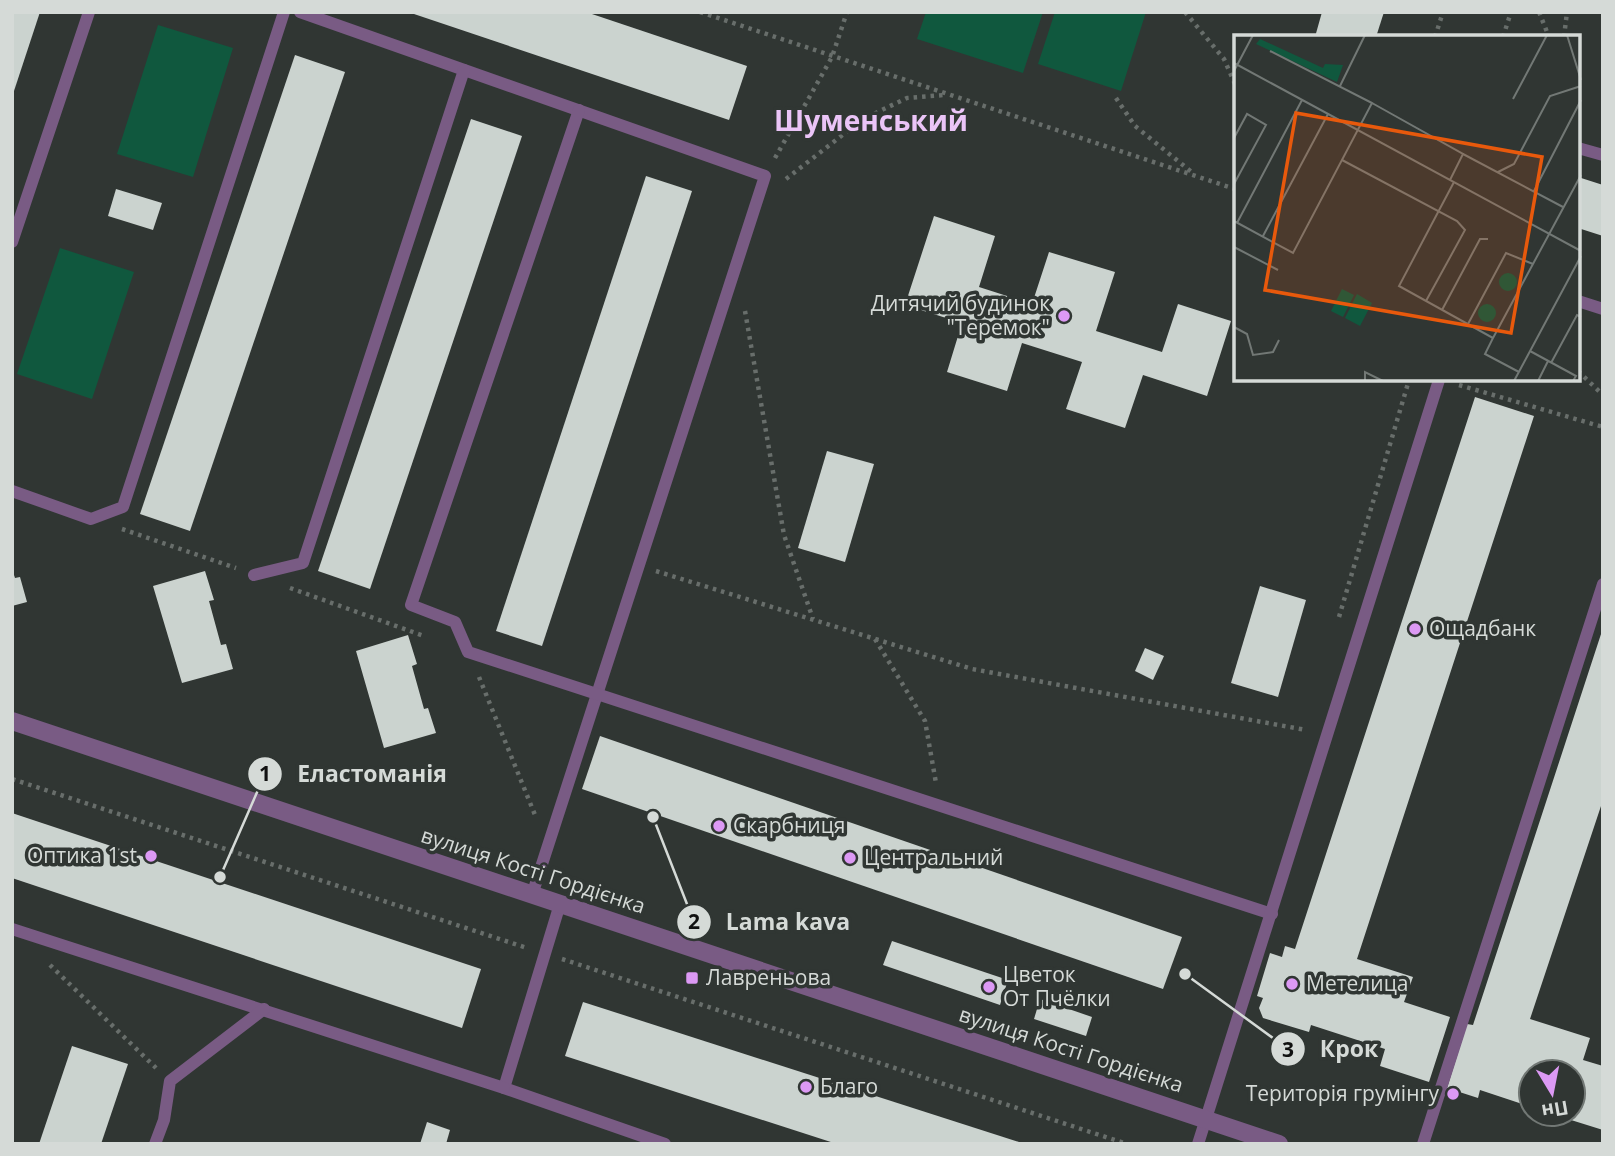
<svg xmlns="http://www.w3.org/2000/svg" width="1615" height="1156" font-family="'Open Sans',sans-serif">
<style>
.green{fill:#10583e}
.building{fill:#cbd3cf}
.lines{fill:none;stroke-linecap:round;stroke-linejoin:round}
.path{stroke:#686e6b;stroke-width:4.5;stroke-dasharray:3.5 5;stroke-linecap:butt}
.service{stroke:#795b84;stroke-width:12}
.minor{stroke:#795b84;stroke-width:18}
.poi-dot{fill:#dc99f4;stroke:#303633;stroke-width:2.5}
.labels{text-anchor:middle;stroke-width:7;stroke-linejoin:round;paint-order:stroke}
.poi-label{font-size:21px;fill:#d5dad7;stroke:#303633;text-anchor:start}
.street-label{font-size:21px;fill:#d5dad7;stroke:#303633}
.district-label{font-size:28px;font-weight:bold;fill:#eac4f7;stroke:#303633}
.inset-road{fill:none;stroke:#727875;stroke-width:2}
.view{fill:#e8590c;fill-opacity:0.15;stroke:#e8590c;stroke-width:3.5}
.inset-edge{fill:none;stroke:#d5dad7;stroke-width:3.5}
.leader{fill:none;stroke:#d5dad7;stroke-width:2.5}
.callout-dot{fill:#d5dad7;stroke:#303633;stroke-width:2.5}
.mark-label{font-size:21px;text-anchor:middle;font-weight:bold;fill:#111}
.callout-label{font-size:23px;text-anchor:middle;font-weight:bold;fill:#d5dad7;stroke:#303633;stroke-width:7;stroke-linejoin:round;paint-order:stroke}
</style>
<rect width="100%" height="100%" fill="#303633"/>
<!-- green -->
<g class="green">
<path d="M926,12H1043L1023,73L917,39Z"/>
<path d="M1055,12H1146L1121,91L1038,64Z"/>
<path d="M158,25L233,48L193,177L117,154Z"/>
<path d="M60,248L134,272L92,399L17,374Z"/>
</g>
<!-- building -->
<g class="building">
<path d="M12,12H40L13,94H12Z"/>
<path d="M586,12L747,66L729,120L411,13Z"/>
<path d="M1322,12H1384L1376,37H1315Z"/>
<path d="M295,55L345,72L190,531L140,514Z"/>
<path d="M471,119L522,136L370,589L318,571Z"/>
<path d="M646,176L692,191L542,646L496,631Z"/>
<path d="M1578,177L1603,185V236L1578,228Z"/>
<path d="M116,189L162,203L153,230L108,216Z"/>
<path d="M934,216L995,236L979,287L1032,304L1049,252L1115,272L1096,331L1162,352L1178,304L1231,321L1207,396L1143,375L1125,428L1066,409L1082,362L1022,343L1007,391L947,372L962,323L905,305Z"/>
<path d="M1475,397L1534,416L1357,959L1413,977L1404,1002L1450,1017L1429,1082L1380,1066L1385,1049L1311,1025L1309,1032L1263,1018L1259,1008L1263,998L1257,996L1270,953L1282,957L1285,946L1295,949Z"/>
<path d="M827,451L874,464L845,562L798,548Z"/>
<path d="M12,569L15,578L20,577L27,602L12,606Z"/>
<path d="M205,571L214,600L209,601L221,645L226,644L233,669L182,683L153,586Z"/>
<path d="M1260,586L1306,600L1278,697L1231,683Z"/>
<path d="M1602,631L1603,800L1530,1019L1590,1038L1583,1060L1603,1066V1130L1555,1115L1573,1114V1072H1531V1107L1480,1090L1478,1098L1447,1088L1467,1024L1473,1025Z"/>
<path d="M408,635L417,664L412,666L424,709L428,708L436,733L384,748L356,651Z"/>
<path d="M1145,648L1164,656L1153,680L1135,671Z"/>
<path d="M600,736L1182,937L1163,989L582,789Z"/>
<path d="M12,813L481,969L462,1028L12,878Z"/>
<path d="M892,941L1008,980L1000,1005L883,965Z"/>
<path d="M1040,999L1092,1017L1086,1036L1034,1019Z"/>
<path d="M583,1002L1022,1143L1021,1144H837L565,1056Z"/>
<path d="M72,1046L128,1064L101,1144H39Z"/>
<path d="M427,1122L450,1130L446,1144H420Z"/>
</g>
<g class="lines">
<!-- path -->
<g class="path">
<path d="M700,12L1235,189"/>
<path d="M1185,12L1224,59L1235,84"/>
<path d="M1539,12L1549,37"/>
<path d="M1435,37L1443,12"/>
<path d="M1503,37L1511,12"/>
<path d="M1564,37L1567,12"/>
<path d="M1116,98L1135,126L1194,174"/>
<path d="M775,158L832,57L847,12"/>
<path d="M786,179L863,119L907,98L944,95"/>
<path d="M745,311L784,535L813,619"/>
<path d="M1578,371L1603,395"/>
<path d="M1459,385L1603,427"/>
<path d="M122,529L236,568"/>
<path d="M656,571L972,669L1306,730"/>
<path d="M290,588L424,636"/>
<path d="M1339,617L1409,380"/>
<path d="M875,639L925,721L936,783"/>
<path d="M479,677L535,815"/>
<path d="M12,779L527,948"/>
<path d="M562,959L1127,1144"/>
<path d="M50,965L156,1068"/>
</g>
<!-- service -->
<g class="service">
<path d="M300,12L765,176L532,895"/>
<path d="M579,110L411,605L455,622L468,652L1272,914"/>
<path d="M1578,148L1603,155"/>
<path d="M12,242L89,12"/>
<path d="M1578,301L1603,309"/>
<path d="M12,491L91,519L123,507L284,12"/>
<path d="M254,575L303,563L464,70"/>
<path d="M560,904L504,1088L665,1144"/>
<path d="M12,929L504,1088"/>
<path d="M155,1144L164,1120L170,1081L264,1009"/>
<path d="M1198,1144L1439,380"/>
<path d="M1423,1144L1603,584"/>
</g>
<!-- minor -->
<path class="minor" d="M12,721L1279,1144"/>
</g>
<!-- markers -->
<g class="poi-dot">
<circle cx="1064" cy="316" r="7"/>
<circle cx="1415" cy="629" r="7"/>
<circle cx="719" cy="826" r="7"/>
<circle cx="151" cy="856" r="7"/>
<circle cx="850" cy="858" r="7"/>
<rect x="685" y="971" width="14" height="14" rx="3.5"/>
<circle cx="1292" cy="984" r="7"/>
<circle cx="989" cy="987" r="7"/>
<circle cx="806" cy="1087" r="7"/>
<circle cx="1453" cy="1094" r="7"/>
</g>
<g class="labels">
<!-- poi labels -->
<g class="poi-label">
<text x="1050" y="311" text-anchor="end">Дитячий будинок<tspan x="1050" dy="24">"Теремок"</tspan></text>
<text x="1429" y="636">Ощадбанк</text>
<text x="733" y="833">Скарбниця</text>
<text x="137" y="863" text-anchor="end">Оптика 1st</text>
<text x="864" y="865">Центральний</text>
<text x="1003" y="982">Цветок<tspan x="1003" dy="24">От Пчёлки</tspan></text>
<text x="706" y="985">Лавреньова</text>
<text x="1306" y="991">Метелица</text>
<text x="820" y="1094">Благо</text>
<text x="1439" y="1101" text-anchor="end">Територія грумінгу</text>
</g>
<!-- street labels -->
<g class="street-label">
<text transform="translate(533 871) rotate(18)" y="7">вулиця Кості Гордієнка</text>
<text transform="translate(1071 1050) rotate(18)" y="7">вулиця Кості Гордієнка</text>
</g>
<!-- district labels -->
<g class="district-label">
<text x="871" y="131">Шуменський</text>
</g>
</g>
<!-- overview -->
<g transform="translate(1234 35)">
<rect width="346" height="346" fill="#303633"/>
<path d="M26,4L89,33L91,29L109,30L103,47L22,9ZM265 247a9 9 0 1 1 18 0a9 9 0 1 1-18 0ZM108,254L120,260L109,282L97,276ZM123,259L138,268L126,291L111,283ZM244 278a9 9 0 1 1 18 0a9 9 0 1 1-18 0Z" fill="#10583e"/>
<path class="inset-road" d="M333,0L347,45M0,28L347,216M0,36L19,0M106,51L131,0M279,64L313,0M138,68L229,119L216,145M0,103L13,79L32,90L0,149M229,119L329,172M108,125L223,186L231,195L192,266M264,137L280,129L316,61L347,51M220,147L165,251L259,303L251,319L285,337M300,156L347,65M0,186L59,218L138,68L36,16M3,188L68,65M29,201L94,79M0,212L44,235M208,275L246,204H254M234,289L272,218L299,229M0,292L13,299L19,320L39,317L45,305M259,303L347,140M296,316L342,341L339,346M317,328L343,280L347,282M131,346V337L149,346M280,346L347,221M304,346L314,326"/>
<path class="view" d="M62,78L308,122L277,298L31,255Z"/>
<rect width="346" height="346" class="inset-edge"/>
</g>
<!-- callouts -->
<path class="leader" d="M220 877L265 774M653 817L694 922M1185 974L1288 1049"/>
<g class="callout-dot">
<circle cx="220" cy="877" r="7"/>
<circle cx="653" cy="817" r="7"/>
<circle cx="1185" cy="974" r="7"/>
<circle cx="265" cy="774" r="18"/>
<circle cx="694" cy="922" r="18"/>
<circle cx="1288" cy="1049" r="18"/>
</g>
<g class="mark-label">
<text x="265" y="781">1</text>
<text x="694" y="929">2</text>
<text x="1288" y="1057">3</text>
</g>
<g class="callout-label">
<text x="372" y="782">Еластоманія</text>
<text x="788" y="930">Lama kava</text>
<text x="1349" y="1057">Крок</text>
</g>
<!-- border -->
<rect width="1615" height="1156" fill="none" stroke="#d5dad7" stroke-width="28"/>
<!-- north arrow -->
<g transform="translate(1552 1093) rotate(170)"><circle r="33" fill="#303633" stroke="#727875" stroke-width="2"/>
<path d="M0-5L12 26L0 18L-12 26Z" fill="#dc99f4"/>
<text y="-10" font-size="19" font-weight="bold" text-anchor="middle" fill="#d5dad7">Пн</text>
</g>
</svg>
